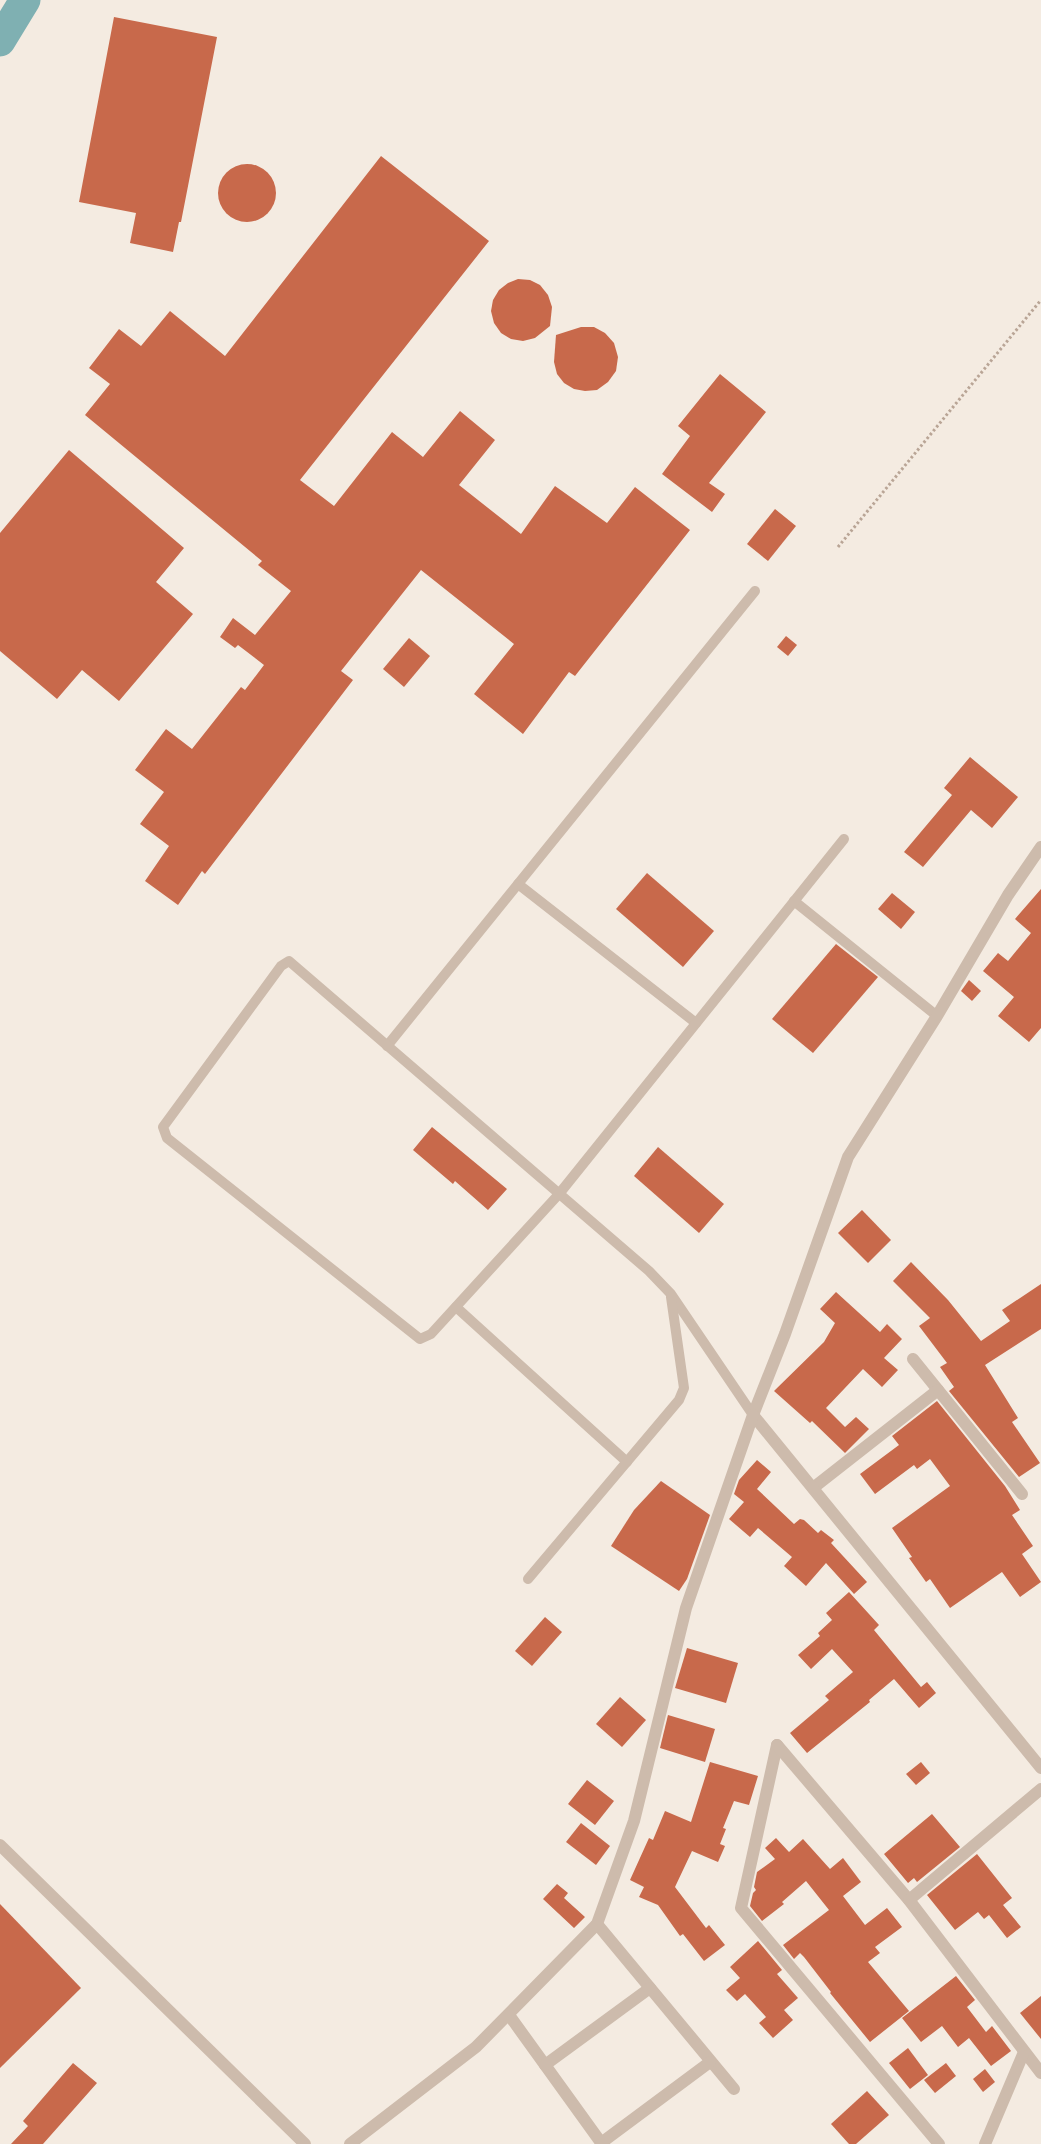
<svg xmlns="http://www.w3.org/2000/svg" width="1041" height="2144" font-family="Montserrat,sans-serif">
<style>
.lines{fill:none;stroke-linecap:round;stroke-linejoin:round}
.river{stroke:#7fb0b2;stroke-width:31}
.building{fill:#c8694b}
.path{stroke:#b9a596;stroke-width:3;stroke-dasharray:2.5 2.5;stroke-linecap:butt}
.service{stroke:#cdbbac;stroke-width:10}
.minor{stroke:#cdbbac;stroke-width:12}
.tertiary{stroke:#cdbbac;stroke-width:12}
</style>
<rect width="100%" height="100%" fill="#f4ebe1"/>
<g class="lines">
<!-- river -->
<path class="river" d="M0,41L25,0"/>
</g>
<!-- building -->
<g class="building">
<path d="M114,17L217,37L181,222H179L173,252L130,243L136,213L79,202Z"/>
<path d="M381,156L489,241L300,480L334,506L392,432L423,457L460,411L495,440L459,485L521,534L555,486L607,523L635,487L690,530L575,676L569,672L523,734L474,694L514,644L421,570L341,671L353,680L205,874L202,871L178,905L145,881L169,846L140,824L164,792L135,770L166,729L192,749L241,687L245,690L264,665L238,645L235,648L220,637L233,618L255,635L291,591L258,565L262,561L85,415L110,384L89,368L119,329L141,346L170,311L225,356Z"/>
<circle cx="247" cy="193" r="29"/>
<path d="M518,279L530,280L540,285L548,295L552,307L550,326L535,338L523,341L511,339L501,333L494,323L491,311L493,300L499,290L508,283Z"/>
<path d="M581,327H594L605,333L614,343L618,357L616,371L608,382L597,390L585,391L574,389L564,383L557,374L554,362L556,335Z"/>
<path d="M720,374L766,412L709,483L725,494L712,512L662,474L690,436L678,426Z"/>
<path d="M69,450L184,548L156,582L193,614L119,701L82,670L57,699L0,651V533Z"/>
<path d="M775,509L796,526L768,561L747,544Z"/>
<path d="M786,636L797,645L788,656L777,647Z"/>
<path d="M409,638L430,656L404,687L383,669Z"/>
<path d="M970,757L1018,797L992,828L971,810L923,867L904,852L952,795L944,788Z"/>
<path d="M647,873L714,931L683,967L616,909Z"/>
<path d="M1041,889V1028L1029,1042L998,1016L1014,997L983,971L998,953L1008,961L1031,933L1015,919Z"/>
<path d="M892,893L915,912L901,929L878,909Z"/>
<path d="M836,944L878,977L813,1053L772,1019Z"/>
<path d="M969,980L981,991L972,1001L961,991Z"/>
<path d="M432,1127L507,1189L488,1210L455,1181L453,1184L413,1150Z"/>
<path d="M658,1147L724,1204L699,1233L634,1176Z"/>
<path d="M862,1210L891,1240L868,1263L838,1233Z"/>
<path d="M911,1262L948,1300L981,1341L1010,1321L1002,1310L1041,1284V1329L985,1365L1018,1418L1012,1422L1040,1463L1019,1477L949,1391L954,1387L940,1367L947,1363L919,1326L930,1318L893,1281Z"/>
<path d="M836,1292L880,1332L887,1324L902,1339L884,1358L898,1370L882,1387L863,1369L826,1408L845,1427L856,1417L869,1429L845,1453L812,1421L810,1423L774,1391L824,1342L835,1323L820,1309Z"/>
<path d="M937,1401L1005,1486L1020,1510L1012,1515L1033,1546L1022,1554L1041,1582L1020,1597L1002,1572L950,1608L930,1579L926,1582L909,1558L912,1557L892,1528L950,1486L930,1459L917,1469L914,1465L875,1494L860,1474L899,1445L892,1436Z"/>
<path d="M757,1460L771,1472L757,1489L794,1524L800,1519L804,1520L818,1533L821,1530L834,1540L831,1543L867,1582L854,1594L826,1563L806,1586L784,1566L792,1557L758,1528L750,1537L729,1519L744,1502L734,1494L739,1480Z"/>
<path d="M661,1481L710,1515L687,1579L679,1591L611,1546L634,1510Z"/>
<path d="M849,1592L879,1625L874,1630L921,1687L927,1682L936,1693L919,1708L894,1679L869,1700L870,1702L807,1753L790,1733L829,1700L825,1696L853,1672L832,1649L811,1669L798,1655L820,1636L818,1633L832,1620L826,1613Z"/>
<path d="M545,1617L562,1632L532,1666L515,1651Z"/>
<path d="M687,1648L738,1663L726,1703L675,1688Z"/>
<path d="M620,1697L646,1720L622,1747L596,1724Z"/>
<path d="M668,1715L715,1729L705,1762L660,1748Z"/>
<path d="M710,1762L758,1776L749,1805L734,1801L723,1828L726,1829L720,1844L725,1846L718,1862L692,1851L675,1887L706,1928L709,1925L725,1945L704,1961L683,1934L680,1936L658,1905L639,1897L644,1887L630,1880L649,1838L653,1840L665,1811L691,1822Z"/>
<path d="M921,1762L930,1773L916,1785L906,1774Z"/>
<path d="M587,1780L614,1801L595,1825L568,1804Z"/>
<path d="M932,1814L960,1847L917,1882L914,1878L908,1883L884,1854Z"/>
<path d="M581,1823L610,1846L596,1865L566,1842Z"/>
<path d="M776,1838L789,1852L803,1839L830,1869L843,1858L861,1882L843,1896L865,1925L887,1908L902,1927L875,1947L880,1953L868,1962L909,2011L870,2042L830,1993L831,1992L804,1957L800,1953L794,1959L783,1945L829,1910L806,1881L782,1902L784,1904L762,1921L750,1906L753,1893L756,1890L754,1887L757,1872L775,1859L765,1848Z"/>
<path d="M977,1854L1012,1898L1003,1905L1021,1927L1007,1938L989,1915L984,1919L978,1912L955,1930L927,1895Z"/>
<path d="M557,1884L568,1893L564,1898L585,1917L574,1928L543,1899Z"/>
<path d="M0,1904L81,1988L0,2068Z"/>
<path d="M758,1941L782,1970L777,1974L798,1998L784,2010L793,2020L773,2038L759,2023L766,2017L745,1994L737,2001L726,1990L740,1978L730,1967Z"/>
<path d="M956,1976L975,2000L967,2007L986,2032L992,2026L1011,2051L991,2066L969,2038L958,2047L942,2026L921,2042L902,2018Z"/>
<path d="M1041,1996V2039L1020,2013Z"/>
<path d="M908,2048L928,2075L910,2089L889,2063Z"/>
<path d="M73,2063L97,2083L43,2144H11L28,2126L23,2121Z"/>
<path d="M946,2063L956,2076L935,2093L924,2080Z"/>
<path d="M985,2069L995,2082L983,2092L973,2079Z"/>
<path d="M867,2091L889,2115L856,2144H849L831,2124Z"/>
</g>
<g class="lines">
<!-- path -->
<path class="path" d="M838,547L1041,300"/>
<!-- service -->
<g class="service">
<path d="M518,884L696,1023"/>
<path d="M794,901L937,1016"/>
<path d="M387,1046L755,591"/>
<path d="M456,1307L627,1462"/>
<path d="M753,1415L671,1294L649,1271L289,961L281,966L163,1127L167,1138L420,1339L431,1334L559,1194L844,839"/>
<path d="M528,1579L679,1400L684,1388L671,1297"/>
</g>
<!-- minor -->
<g class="minor">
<path d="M913,1359L1022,1494"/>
<path d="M753,1415L785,1334L848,1157L937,1016L1008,895L1041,847"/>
<path d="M813,1488L938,1390"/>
<path d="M777,1745L741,1908L939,2144"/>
<path d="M777,1745L909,1900L1041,2073"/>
<path d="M0,1845L305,2144"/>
<path d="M909,1900L1041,1789"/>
<path d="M597,1924L734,2089"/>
<path d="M509,2015L602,2144"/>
<path d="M545,2065L650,1988"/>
<path d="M601,2143L710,2062"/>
<path d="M985,2144L1024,2052"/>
</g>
<!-- tertiary -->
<g class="tertiary">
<path d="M753,1415L1041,1768"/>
<path d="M350,2144L476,2047L597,1924L634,1821L686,1608L753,1415"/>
</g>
</g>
</svg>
